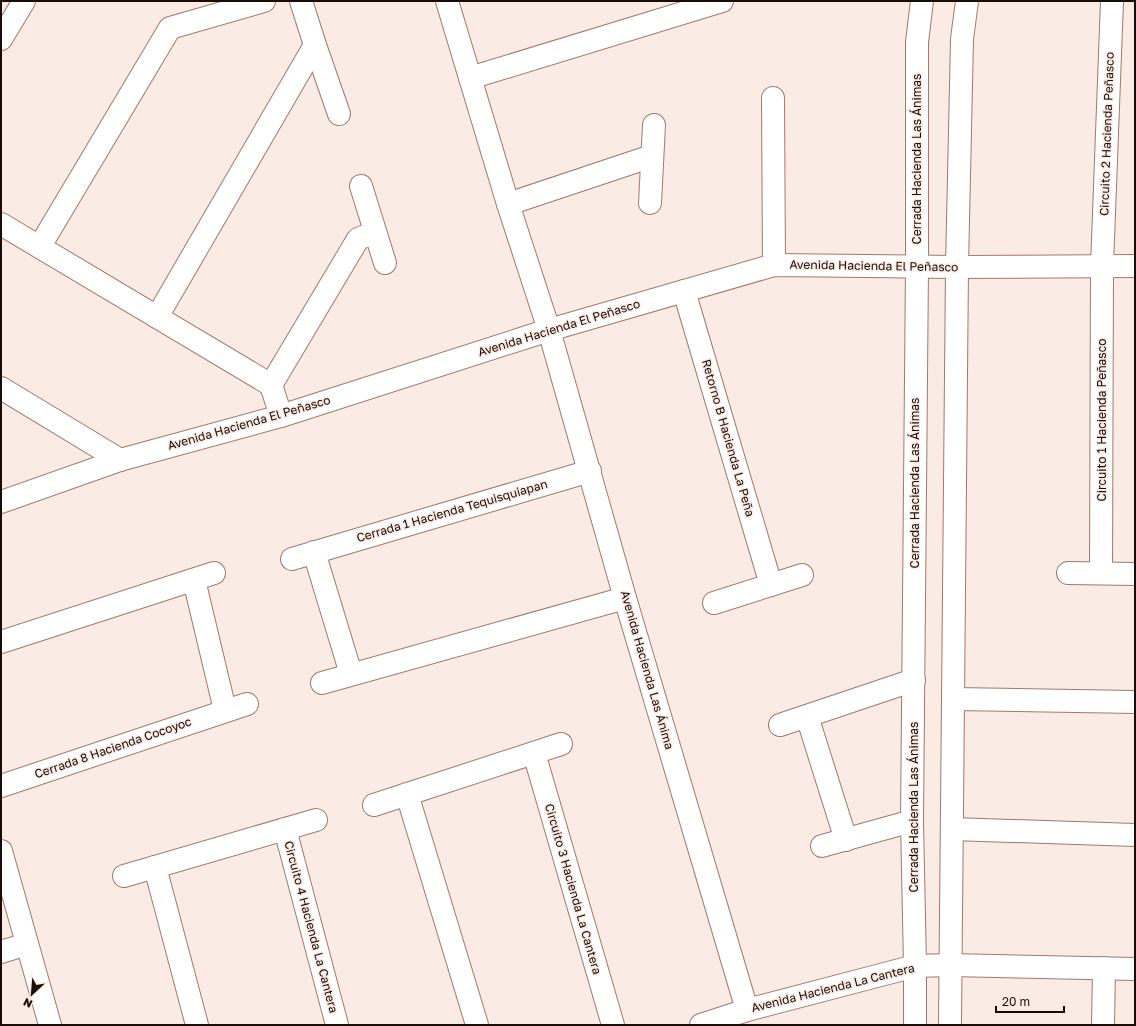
<svg xmlns="http://www.w3.org/2000/svg" width="1136" height="1026" font-family="'Golos Text',sans-serif">
<style>
.lines{fill:none;stroke-linecap:round;stroke-linejoin:round}
.minor-casing{stroke:#9e7a6c;stroke-width:24}
.tertiary-casing{stroke:#9e7a6c;stroke-width:24}
.minor{stroke:#fff;stroke-width:22}
.tertiary{stroke:#fff;stroke-width:22}
.labels{text-anchor:middle;stroke-width:3;stroke-linejoin:round;paint-order:stroke}
.street-label{font-size:12px;fill:#190c07;stroke:#fbebe5}
</style>
<rect width="100%" height="100%" fill="#fbebe5"/>
<g class="lines">
<defs>
<g id="minor">
<path d="M301,1L315,45L339,114"/>
<path d="M447,1L508,204L549,330L625,598L747,1010"/>
<path d="M470,78L722,1"/>
<path d="M773,98L774,265"/>
<path d="M361,186L385,263"/>
<path d="M650,203L654,125"/>
<path d="M508,204L652,156"/>
<path d="M1,224L271,385L281,416"/>
<path d="M40,246L170,28L264,1"/>
<path d="M684,291L771,585"/>
<path d="M157,317L315,45"/>
<path d="M271,385L358,239L375,232"/>
<path d="M1,388L120,460"/>
<path d="M1,502L120,460L281,416L549,330L774,265L957,267L1135,266"/>
<path d="M314,552L351,674"/>
<path d="M292,559L590,471"/>
<path d="M1068,573L1135,574"/>
<path d="M1101,573L1102,266L1112,1"/>
<path d="M194,580L225,710"/>
<path d="M714,603L802,575"/>
<path d="M1,642L214,573"/>
<path d="M322,683L625,598"/>
<path d="M953,699L1135,702"/>
<path d="M807,716L846,840"/>
<path d="M780,725L914,680"/>
<path d="M534,753L613,1025"/>
<path d="M1,786L247,704"/>
<path d="M407,794L477,1025"/>
<path d="M374,805L561,744"/>
<path d="M285,829L337,1025"/>
<path d="M952,829L1135,835"/>
<path d="M822,846L912,821"/>
<path d="M1,851L50,1025"/>
<path d="M155,867L197,1025"/>
<path d="M124,876L316,820"/>
<path d="M1,952L27,944"/>
<path d="M701,1025L747,1010L915,966L950,965L1135,969"/>
<path d="M1103,1025L1104,968"/>
</g>
<g id="tertiary">
<path d="M1,39L24,1"/>
<path d="M915,1025V966L912,821L917,267V42L922,1"/>
<path d="M950,1025L957,267L962,39L967,1"/>
</g>
</defs>
<!-- minor casing -->
<use href="#minor" class="minor-casing"/>
<!-- tertiary casing -->
<use href="#tertiary" class="tertiary-casing"/>
<!-- minor -->
<use href="#minor" class="minor"/>
<!-- tertiary -->
<use href="#tertiary" class="tertiary"/>
</g>
<g class="labels">
<!-- street labels -->
<g class="street-label">
<text transform="translate(1107 134) rotate(-88)" y="4">Circuito 2 Hacienda Peñasco</text>
<text transform="translate(917 159) rotate(-90)" y="4">Cerrada Hacienda Las Ánimas</text>
<text transform="translate(874 266) rotate(1)" y="4">Avenida Hacienda El Peñasco</text>
<text transform="translate(559 328) rotate(-17)" y="4">Avenida Hacienda El Peñasco</text>
<text transform="translate(1102 420) rotate(-90)" y="4">Circuito 1 Hacienda Peñasco</text>
<text transform="translate(249 423) rotate(-16)" y="4">Avenida Hacienda El Peñasco</text>
<text transform="translate(728 438) rotate(74)" y="4">Retorno B Hacienda La Peña</text>
<text transform="translate(915 483) rotate(-90)" y="4">Cerrada Hacienda Las Ánimas</text>
<text transform="translate(452 511) rotate(-16)" y="4">Cerrada 1 Hacienda Tequisquiapan</text>
<text transform="translate(647 670) rotate(74)" y="4">Avenida Hacienda Las Ánima</text>
<text transform="translate(113 748) rotate(-19)" y="4">Cerrada 8 Hacienda Cocoyoc</text>
<text transform="translate(914 807) rotate(-90)" y="4">Cerrada Hacienda Las Ánimas</text>
<text transform="translate(573 889) rotate(74)" y="4">Circuito 3 Hacienda La Cantera</text>
<text transform="translate(311 927) rotate(75)" y="4">Circuito 4 Hacienda La Cantera</text>
<text transform="translate(833 988) rotate(-14)" y="4">Avenida Hacienda La Cantera</text>
</g>
</g>
<!-- border -->
<rect width="1136" height="1026" fill="none" stroke="#190c07" stroke-width="4"/>
<!-- north arrow -->
<g transform="translate(32 994) rotate(206)" stroke="#fbebe5" stroke-width="3" paint-order="stroke">
<path d="M0-3L7 15L0 10L-7 15Z" fill="#190c07"/>
<text y="-6" font-size="11" font-weight="bold" text-anchor="middle" fill="#190c07">N</text>
</g>
<!-- scale -->
<path d="M996 1006v6h68v-6" fill="none" stroke="#190c07" stroke-width="2"/>
<text x="1002" y="1006" font-size="12" fill="#190c07" stroke="#fbebe5" stroke-width="3" paint-order="stroke">20 m</text>
</svg>
